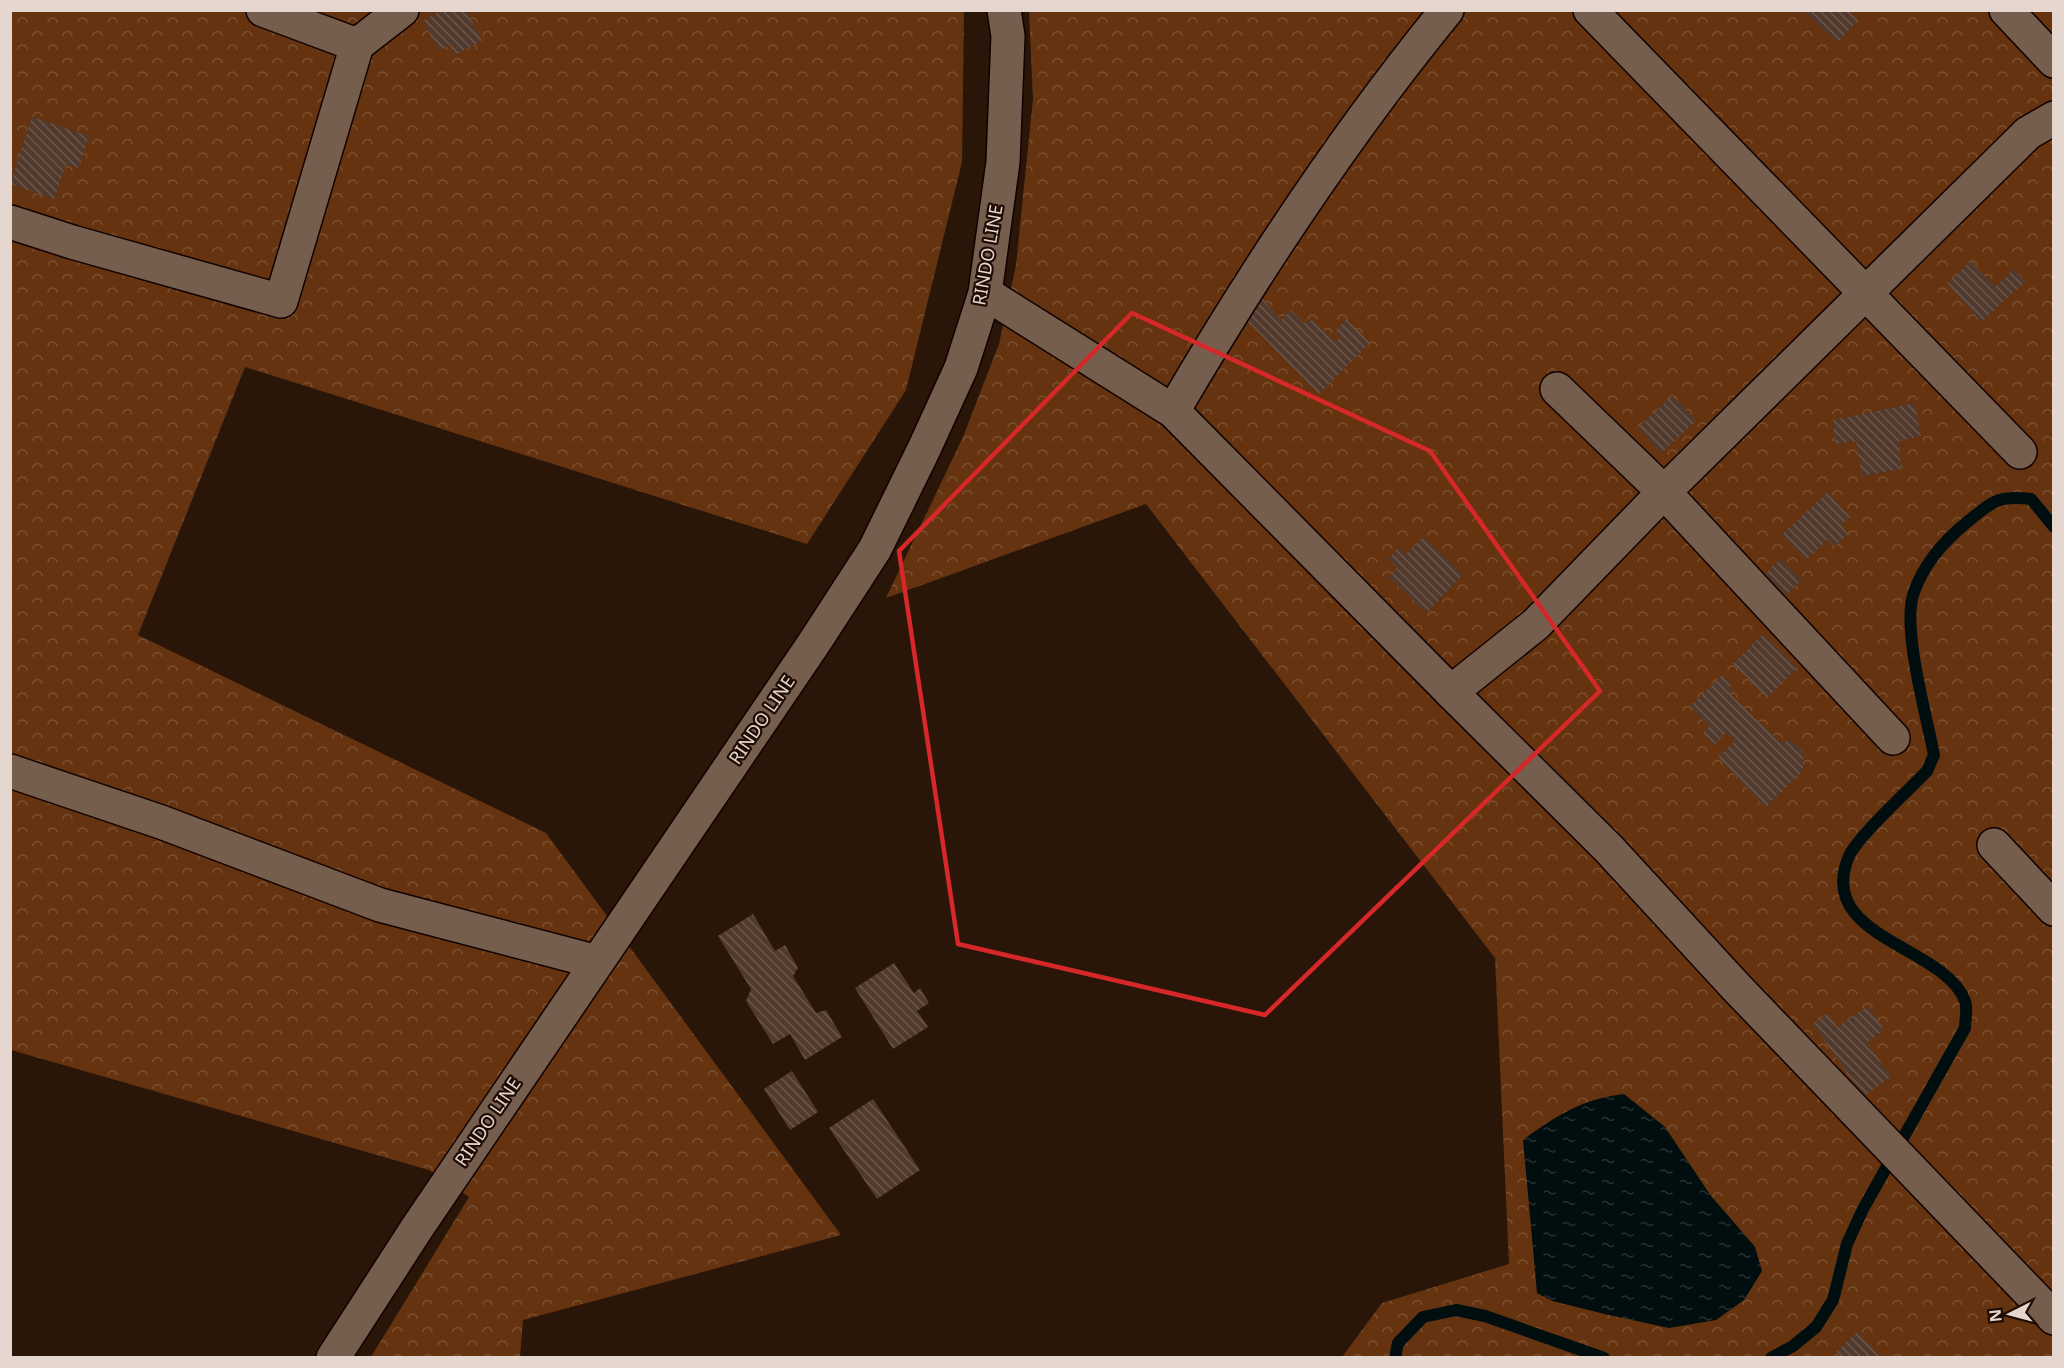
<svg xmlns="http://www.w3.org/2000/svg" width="2064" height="1368" font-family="'Noto Sans',sans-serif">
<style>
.forest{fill:url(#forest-crowns);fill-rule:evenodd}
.water{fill:url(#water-ripples)}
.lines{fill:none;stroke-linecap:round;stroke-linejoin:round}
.stream{stroke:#010e10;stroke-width:12}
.building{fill:url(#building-back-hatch)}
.minor-casing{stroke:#110200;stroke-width:36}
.minor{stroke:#765e4f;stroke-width:33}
.marked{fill:none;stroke:#d62828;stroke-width:4.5;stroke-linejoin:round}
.labels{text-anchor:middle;stroke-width:4.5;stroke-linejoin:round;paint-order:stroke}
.street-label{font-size:18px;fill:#e5d7cf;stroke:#1f0c03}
</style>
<defs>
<pattern id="forest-crowns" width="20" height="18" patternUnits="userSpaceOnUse" patternTransform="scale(1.5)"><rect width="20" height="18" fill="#65330f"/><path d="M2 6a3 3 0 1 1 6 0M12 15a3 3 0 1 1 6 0" fill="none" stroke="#7b5031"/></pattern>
<pattern id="water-ripples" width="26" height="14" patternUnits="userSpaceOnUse" patternTransform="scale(1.5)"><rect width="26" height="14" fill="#010e10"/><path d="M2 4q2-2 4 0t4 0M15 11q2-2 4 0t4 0" fill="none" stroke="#263032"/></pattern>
<pattern id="building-back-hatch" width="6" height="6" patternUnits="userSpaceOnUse" patternTransform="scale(1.5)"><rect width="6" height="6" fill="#513a2d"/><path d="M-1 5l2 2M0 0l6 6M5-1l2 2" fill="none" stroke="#6a564a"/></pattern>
</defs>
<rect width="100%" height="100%" fill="#291609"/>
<!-- forest -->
<g class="forest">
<path d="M10,11H964L962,162L906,390L807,544L245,367L138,635L546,833L841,1235L523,1320L520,1357H371L469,1197L429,1170L11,1050Z"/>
<path d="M1029,11H2053V1357H1342L1382,1303L1509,1264L1495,958L1146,504L886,598L963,437L999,344L1016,265L1033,99ZM1711,1196L1755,1247L1609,1315L1553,1301L1537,1293Z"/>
</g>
<!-- water -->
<path class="water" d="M1624,1094L1665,1127L1711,1196L1755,1247L1762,1271L1744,1300L1716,1320L1669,1328L1609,1315L1553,1301L1537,1293L1523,1140C1554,1117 1584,1098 1624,1094Z"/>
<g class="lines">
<!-- stream -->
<g class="stream">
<path d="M1395,1358L1398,1343L1423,1317L1456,1310L1485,1316L1604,1358"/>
<path d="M1771,1358L1793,1346L1816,1327L1833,1300L1847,1244L1863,1209L1965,1028C1965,1020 1968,1008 1965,1001C1944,945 1814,938 1849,856C1858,836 1909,790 1927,771L1934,755C1927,717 1901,627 1914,592C1924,564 1944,541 1966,523C1992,502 1997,495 2031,499L2054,527"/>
</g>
</g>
<!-- building -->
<g class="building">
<path d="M442,10H466L482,41L455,55L450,45L439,51L423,21Z"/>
<path d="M1802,10H1847L1858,20L1838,42Z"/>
<path d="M32,117L89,136L79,168L66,164L54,199L10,184Z"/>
<path d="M1971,261L1995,287L2014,269L2026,281L1981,322L1947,283Z"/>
<path d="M1260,296L1281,320L1291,310L1303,323L1313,320L1336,342L1341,336L1335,331L1346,319L1370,343L1319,394L1246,320Z"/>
<path d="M1673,395L1696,421L1661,453L1638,427Z"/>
<path d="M1915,403L1921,436L1899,441L1901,469L1862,476L1856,441L1835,444L1833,420Z"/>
<path d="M1828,492L1850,517L1841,525L1848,534L1834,547L1828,540L1806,560L1782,534Z"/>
<path d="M1423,537L1463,574L1427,613L1388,577L1397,568L1388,559L1398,548L1405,555Z"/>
<path d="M1780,559L1802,580L1784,597L1762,577Z"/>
<path d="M1763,634L1797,668L1767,698L1733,664Z"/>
<path d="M1722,675L1730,683L1731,695L1781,743L1789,740L1803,750V771L1765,807L1718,757L1735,741L1727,732L1714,745L1703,733L1709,727L1690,706Z"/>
<path d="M753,914L775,951L785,945L798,968L793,976L816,1013L826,1010L842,1037L805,1060L790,1034L773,1044L746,1001L751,989L718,936Z"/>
<path d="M894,963L914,993L920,988L929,1003L917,1011L928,1027L893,1049L855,988Z"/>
<path d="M1868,1006L1884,1030L1867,1042L1891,1077L1863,1097L1813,1024L1828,1013L1837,1027Z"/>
<path d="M792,1071L818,1112L790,1130L764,1089Z"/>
<path d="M873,1099L920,1170L877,1199L829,1128Z"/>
<path d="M1857,1332L1881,1358H1841L1836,1352Z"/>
</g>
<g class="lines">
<defs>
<g id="minor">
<path d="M263,10L357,45"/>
<path d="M1590,10L2020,452"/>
<path d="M2006,10L2054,61"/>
<path d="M10,222L72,242L281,301L357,45L402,10"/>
<path d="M985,293L1173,411L1451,692L1609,849L1736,987L2054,1318"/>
<path d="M1557,389L1664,492L1893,738"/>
<path d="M1173,411C1255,271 1344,136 1447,10"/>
<path d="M1451,692L1536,624L1664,492L2028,133L2054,118"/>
<path d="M10,771L161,822L380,905L597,962"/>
<path d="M1994,845L2054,909"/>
<path d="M333,1358L417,1228L814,643L875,549L924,449L961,368L985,293L1003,162L1008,36L1004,10"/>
</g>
</defs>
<!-- minor casing -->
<use href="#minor" class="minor-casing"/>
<!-- minor -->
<use href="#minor" class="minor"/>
</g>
<!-- marked area -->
<path class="marked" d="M1132,313L1430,451L1600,691L1265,1015L958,944L899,551Z"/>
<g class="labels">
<!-- street labels -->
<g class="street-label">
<text transform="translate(988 255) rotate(-80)" y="6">RINDO LINE</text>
<text transform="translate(762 720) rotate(-56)" y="6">RINDO LINE</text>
<text transform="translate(488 1122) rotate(-56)" y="6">RINDO LINE</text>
</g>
</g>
<!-- border -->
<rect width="2064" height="1368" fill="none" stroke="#e5d7cf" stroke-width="24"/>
<!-- north arrow -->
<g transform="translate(2010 1314) rotate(264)" stroke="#1f0c03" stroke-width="4.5" paint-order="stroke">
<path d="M0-4.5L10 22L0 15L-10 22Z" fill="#e5d7cf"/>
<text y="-9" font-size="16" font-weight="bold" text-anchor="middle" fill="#e5d7cf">N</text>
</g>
</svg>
